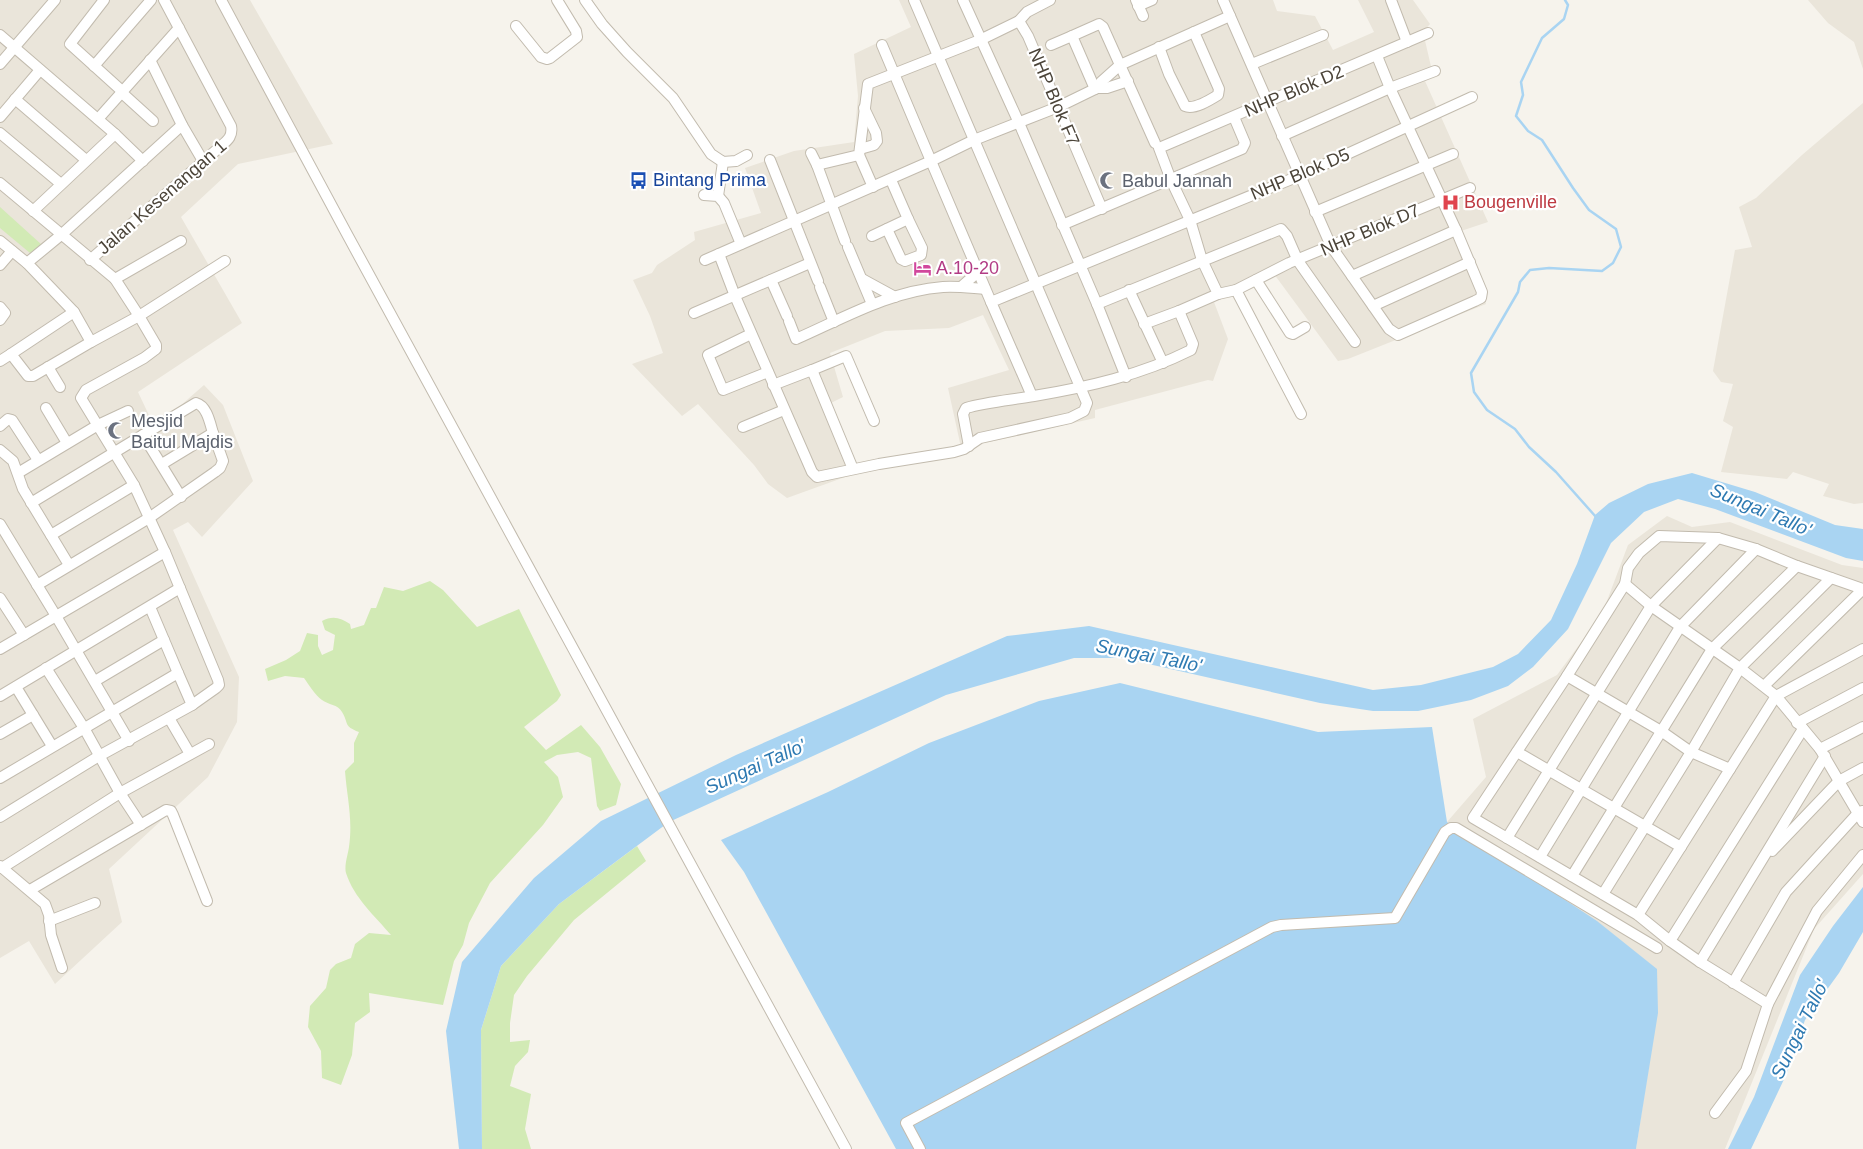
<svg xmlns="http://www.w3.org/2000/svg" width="1863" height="1149" font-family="Helvetica,sans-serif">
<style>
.residential{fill:#eae5da}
.green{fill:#d2eab5}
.water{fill:#a9d4f2}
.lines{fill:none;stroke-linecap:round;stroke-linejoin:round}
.stream{stroke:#a9d4f2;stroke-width:2.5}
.minor-casing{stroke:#c2bbae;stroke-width:12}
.minor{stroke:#fff;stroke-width:10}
.labels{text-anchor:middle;stroke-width:4.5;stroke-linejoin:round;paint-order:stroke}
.street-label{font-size:18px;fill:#4b4439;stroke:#fff}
.transit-label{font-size:18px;fill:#164399;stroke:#fff;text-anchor:start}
.worship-label{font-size:18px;fill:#5b616d;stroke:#fff;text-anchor:start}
.health-label{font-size:18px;fill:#be3a42;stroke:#fff;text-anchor:start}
.hotel-label{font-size:18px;fill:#b23c85;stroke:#fff;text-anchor:start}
.water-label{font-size:19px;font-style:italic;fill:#2e7ab2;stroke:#fff}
</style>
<rect width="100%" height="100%" fill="#f6f3ec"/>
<!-- residential -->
<g class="residential">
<path d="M0,0H250L333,144L238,164L181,217L242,323L138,392L155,428L204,385L223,405L253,481L202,537L188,522L173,530L239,677L237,722L208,777L109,869L122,922L55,984L29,941L0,958Z"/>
<path d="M899,0H1273L1277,11L1315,16L1333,50L1374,32L1358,0H1413L1430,24L1423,32L1433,75L1425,81L1488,222L1455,233L1486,304L1348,359L1338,361L1274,274L1214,302L1228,339L1213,381L1208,380L1095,410V418L981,444L962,452L948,388L1009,370L983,315L949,328L885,331L830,353L843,397L829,404L859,472L787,498L768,484L754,465L698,404L682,416L632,364L663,353L650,316L633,280L652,273L657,265L695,240L694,232L761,213L745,168L794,151L854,142L858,96L854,54L911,27Z"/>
<path d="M1808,0H1863V69L1854,42L1828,23Z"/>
<path d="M1863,103V503L1854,504L1823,496L1829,484L1793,472L1787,479L1721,472L1733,427L1723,421L1733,384L1721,382L1713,371L1735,250L1752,247L1739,207L1756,198L1802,155Z"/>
<path d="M1667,516L1692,527L1730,522L1842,565L1863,568V874L1814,929L1725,1149H1636L1650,1058L1447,822L1486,777L1473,719L1557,675L1602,614L1628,545Z"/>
</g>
<!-- green -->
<g class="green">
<path d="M0,207L42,245L30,253L0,228Z"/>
<path d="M430,581L443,590L477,627L519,609L561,695L557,701L524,727L546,750L581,725L600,747L621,784L616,805L600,811L597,806L591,758L578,752L557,755L544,762L558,777L563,797L543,825L490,883L469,923L463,945L454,961L443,1005L369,993L370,1012L355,1023L352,1055L341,1085L322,1078L321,1051L308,1027L310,1006L326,988L330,970L336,964L351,958L355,944L369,933L391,935C375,916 354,898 346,873C344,866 348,854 349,847C353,818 347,798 345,771L354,762V743L359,732C343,726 349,723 342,712C338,704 328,705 322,700C315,695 309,685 304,678L285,676L268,681L265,669L286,660L300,651L307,633L318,635V646L322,655L333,650L335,635L325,630L322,621C333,615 341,618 350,624L351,629L364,625L371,608H376L384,587L403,591Z"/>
<path d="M637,846L646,861L574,920L527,976L514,995L510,1023V1042L530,1040L528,1052L515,1066L510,1086L531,1094L525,1129L531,1149H482L481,1030L501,966L559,904Z"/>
</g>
<!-- water -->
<g class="water">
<path d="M1692,473L1755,492L1835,525L1863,529V561L1846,558L1715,509L1678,499L1644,512L1611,543L1568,629L1533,667L1508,686L1471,700L1418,711H1373L1320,703L1122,658H1074L946,695L669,822L559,904L501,966L481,1030L482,1149H459L446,1031L462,962L534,878L601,821L736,755L1007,636L1089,626L1373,690L1421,685L1493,667L1518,654L1551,620L1577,564L1595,515L1609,503L1648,484Z"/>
<path d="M1120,683L1318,732L1432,727L1447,822L1597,921L1657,969L1658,1013L1636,1149H896L744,872L721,840L828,792L929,743L1039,701Z"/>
<path d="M1863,887V932L1839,973L1805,1020L1787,1073L1751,1149H1728L1754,1097L1800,975L1833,926Z"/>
</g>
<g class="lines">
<!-- stream -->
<path class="stream" d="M1565,0L1568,5L1564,19L1542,38L1521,82L1523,95L1516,116L1528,131L1542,140L1573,188L1589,210L1616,229L1621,247L1613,263L1602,271L1549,268L1530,270L1520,282L1518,292L1471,373L1474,392L1487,410L1515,429L1529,447L1556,472L1596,517"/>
<defs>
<g id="minor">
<path d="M104,0L70,44L122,91"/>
<path d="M221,0L348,236L846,1149"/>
<path d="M585,0L602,24L627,52L673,98L711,154L723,162L736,161L747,155"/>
<path d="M963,0L1019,123L1097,304L1126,377"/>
<path d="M1050,0L1027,12L1019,21L1028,36L1102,209"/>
<path d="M1136,0L1143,16"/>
<path d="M1223,0L1331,246L1389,329L1398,335L1475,301L1481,298L1482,292L1456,230L1390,88L1377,56"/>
<path d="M1391,0L1407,42"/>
<path d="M1138,6L1152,0"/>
<path d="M516,26L541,57L547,59L550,58L577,37L576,31L557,0"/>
<path d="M0,35L115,134L143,161"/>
<path d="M1051,45L1072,36"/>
<path d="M1159,47L1169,74L1185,106C1194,110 1210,100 1218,95L1219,89L1194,32"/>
<path d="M150,60L182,125L203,161"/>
<path d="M0,64L55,0"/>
<path d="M1252,64L1323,35"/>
<path d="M94,66L151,0"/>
<path d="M1097,88L1101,82L1120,65L1230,16"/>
<path d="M1095,89L1072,36L1099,24L1103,27L1155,143"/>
<path d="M121,92L153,121"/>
<path d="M15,99L86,160"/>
<path d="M0,117L40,70"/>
<path d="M98,119L179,28"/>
<path d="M0,133L61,184"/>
<path d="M1282,136L1390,88L1435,71"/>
<path d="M860,149L874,145L877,141L876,133L864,108"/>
<path d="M811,153L817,165"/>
<path d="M859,155L873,187"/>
<path d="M770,160L818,281"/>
<path d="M0,183L115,279L139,316L156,345V349L144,358L86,390L81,398L134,485L165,552L218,680L219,685L216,688L192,705"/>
<path d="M704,195L718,196L724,203L741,244"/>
<path d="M718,196L723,162"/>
<path d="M33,211L115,134"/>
<path d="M1315,212L1453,154"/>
<path d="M1062,225L1242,149L1245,143L1234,117"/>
<path d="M887,229L901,259L905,261L921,255L922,248L908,219"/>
<path d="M872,236L908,219L891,180"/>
<path d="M0,241L27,263L74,312L91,342"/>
<path d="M845,241L817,165L859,155L868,84L980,40L1019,21"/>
<path d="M848,247L872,304"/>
<path d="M719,254L735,296L812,472L817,477L879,464L954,452L964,449L980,438L1070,418L1084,411L1087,403L914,0"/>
<path d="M90,260L221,146C228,140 233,136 231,126L164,0"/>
<path d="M705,260L931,161L882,45"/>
<path d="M27,263L61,235L182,125"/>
<path d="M0,265L12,251"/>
<path d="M1352,276L1456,230"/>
<path d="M115,279L181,241"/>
<path d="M862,279L895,297"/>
<path d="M771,280L787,316"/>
<path d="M1256,280L1290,333L1293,334L1305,327"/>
<path d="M820,287L834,322"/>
<path d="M961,287L978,272"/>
<path d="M1129,290L1163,363"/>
<path d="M1236,290L1301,414"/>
<path d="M1218,294L1236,290L1289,263L1470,188"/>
<path d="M991,302L931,161L974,140L1058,107L1097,88H1107L1128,81"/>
<path d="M1097,304L1281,229L1287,236L1298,261L1355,342"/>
<path d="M1373,306L1470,262"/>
<path d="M0,307L5,313L0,320"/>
<path d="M74,312L11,354L28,376H33L91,342L139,316L225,261"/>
<path d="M694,313L810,263"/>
<path d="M789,321L796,339C844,318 890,291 943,287C957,286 971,288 985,289"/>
<path d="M1144,324L1179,311L1218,294L1202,260L1190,220L1171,180L1159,148L1428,33"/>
<path d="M751,334L708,355L723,390L768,372"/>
<path d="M0,361L11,354"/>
<path d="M48,367L60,387"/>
<path d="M812,370L846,356L874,421"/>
<path d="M773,385L812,370L853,469"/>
<path d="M1032,396L991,302L1299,176L1472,97"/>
<path d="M46,408L67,443"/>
<path d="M0,426L8,419L12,420L38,460"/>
<path d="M743,427L784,410"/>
<path d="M143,435L196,403C207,406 210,423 213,433"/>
<path d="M969,446L963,414L966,408C987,402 1011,400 1034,396C1088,387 1141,375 1191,350L1193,344L1179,311"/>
<path d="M0,450L13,461L23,489L69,565"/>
<path d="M18,473L98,425L128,411"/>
<path d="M31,503L143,435L181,497"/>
<path d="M0,524L56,616L129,741"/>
<path d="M51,535L134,485"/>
<path d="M1625,584L1651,606L1740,668L1776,696L1820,749L1863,822"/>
<path d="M37,585L149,518L215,472L220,468L223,461L213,433L162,464"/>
<path d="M0,598L24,635"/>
<path d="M150,607L178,673"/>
<path d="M0,649L165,552"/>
<path d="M46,668L84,728L120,793L141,825"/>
<path d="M1567,676L1661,731L1691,752L1730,769"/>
<path d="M95,681L164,640"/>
<path d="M1764,686L1863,589"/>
<path d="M16,687L52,746"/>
<path d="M0,696L180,588"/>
<path d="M169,718L190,754"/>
<path d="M1797,723L1863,688"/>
<path d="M0,734L33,715"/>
<path d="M1820,749L1863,727"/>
<path d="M1517,752L1681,847"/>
<path d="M0,778L178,673L192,705L99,756L0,817"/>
<path d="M1507,838L1651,606L1718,538"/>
<path d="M1772,851L1839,781L1863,768"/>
<path d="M1540,857L1680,627L1756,549"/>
<path d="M0,866L45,904L49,915L51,935L62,968"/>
<path d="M2,868L120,793L209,744"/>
<path d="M1572,876L1712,649L1797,566"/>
<path d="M30,890L166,810L171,811L173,815L207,901"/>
<path d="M1603,894L1691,752L1740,668L1831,578"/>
<path d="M1638,915L1776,696L1863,649"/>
<path d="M49,921L95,903"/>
<path d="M1670,941L1803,729"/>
<path d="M1700,962L1825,756"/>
<path d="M1733,983L1786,892L1858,813L1862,811"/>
<path d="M1768,1004L1700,962L1670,941L1638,915L1473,818L1567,676L1625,584L1628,568L1639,553L1659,536L1718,538L1756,549L1797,566L1863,589"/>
<path d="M1715,1113L1746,1071L1768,1004L1817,911L1863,855"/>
<path d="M920,1149L906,1123L1272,927L1281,925L1395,918L1445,832L1451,828H1456L1657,948"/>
</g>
</defs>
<!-- minor casing -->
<use href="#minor" class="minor-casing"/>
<!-- minor -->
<use href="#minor" class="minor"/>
</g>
<!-- icons -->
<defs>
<symbol id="bus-bare" viewBox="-9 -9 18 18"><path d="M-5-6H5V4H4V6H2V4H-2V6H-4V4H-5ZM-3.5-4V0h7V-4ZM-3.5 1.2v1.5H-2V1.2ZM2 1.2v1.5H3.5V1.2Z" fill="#1a4fb4" stroke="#fff" stroke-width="2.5" paint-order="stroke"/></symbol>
<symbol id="mosque-bare" viewBox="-9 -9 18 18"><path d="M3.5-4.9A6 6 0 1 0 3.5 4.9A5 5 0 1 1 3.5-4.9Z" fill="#6b7280" stroke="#fff" stroke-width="2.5" paint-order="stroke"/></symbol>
<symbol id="hospital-bare" viewBox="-9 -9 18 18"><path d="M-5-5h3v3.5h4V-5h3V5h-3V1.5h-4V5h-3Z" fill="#e0444e" stroke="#fff" stroke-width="2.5" paint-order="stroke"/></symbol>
<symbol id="hotel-bare" viewBox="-9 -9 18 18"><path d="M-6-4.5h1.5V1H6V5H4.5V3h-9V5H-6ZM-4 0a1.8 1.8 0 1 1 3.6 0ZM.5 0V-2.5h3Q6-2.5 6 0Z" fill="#d1479c" stroke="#fff" stroke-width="2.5" paint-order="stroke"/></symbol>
</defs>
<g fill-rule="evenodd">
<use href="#bus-bare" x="626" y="168" width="25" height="25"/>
<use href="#mosque-bare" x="1096" y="168" width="25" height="25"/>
<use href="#hospital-bare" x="1438" y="190" width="25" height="25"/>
<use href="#hotel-bare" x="910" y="256" width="25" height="25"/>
<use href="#mosque-bare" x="104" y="418" width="25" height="25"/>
</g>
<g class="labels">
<!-- street labels -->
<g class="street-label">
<text transform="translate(1294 91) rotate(-23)" y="6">NHP Blok D2</text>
<text transform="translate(1054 97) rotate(67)" y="6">NHP Blok F7</text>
<text transform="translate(1300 174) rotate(-23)" y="6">NHP Blok D5</text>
<text transform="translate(162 197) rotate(-41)" y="6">Jalan Kesenangan 1</text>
<text transform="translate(1370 230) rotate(-23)" y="6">NHP Blok D7</text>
</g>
<!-- transit labels -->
<g class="transit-label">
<text x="653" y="186">Bintang Prima</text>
</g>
<!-- worship labels -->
<g class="worship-label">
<text x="1122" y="187">Babul Jannah</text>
<text x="131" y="427">Mesjid<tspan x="131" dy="21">Baitul Majdis</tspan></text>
</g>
<!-- health labels -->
<g class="health-label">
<text x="1464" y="208">Bougenville</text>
</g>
<!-- hotel labels -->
<g class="hotel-label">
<text x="936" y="274">A.10-20</text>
</g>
<!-- water labels -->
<g class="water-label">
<text transform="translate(1761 509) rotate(23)" y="7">Sungai Tallo'</text>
<text transform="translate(1149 655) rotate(11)" y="7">Sungai Tallo'</text>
<text transform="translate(755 766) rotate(-24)" y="7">Sungai Tallo'</text>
<text transform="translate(1799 1029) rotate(-64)" y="7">Sungai Tallo'</text>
</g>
</g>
</svg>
